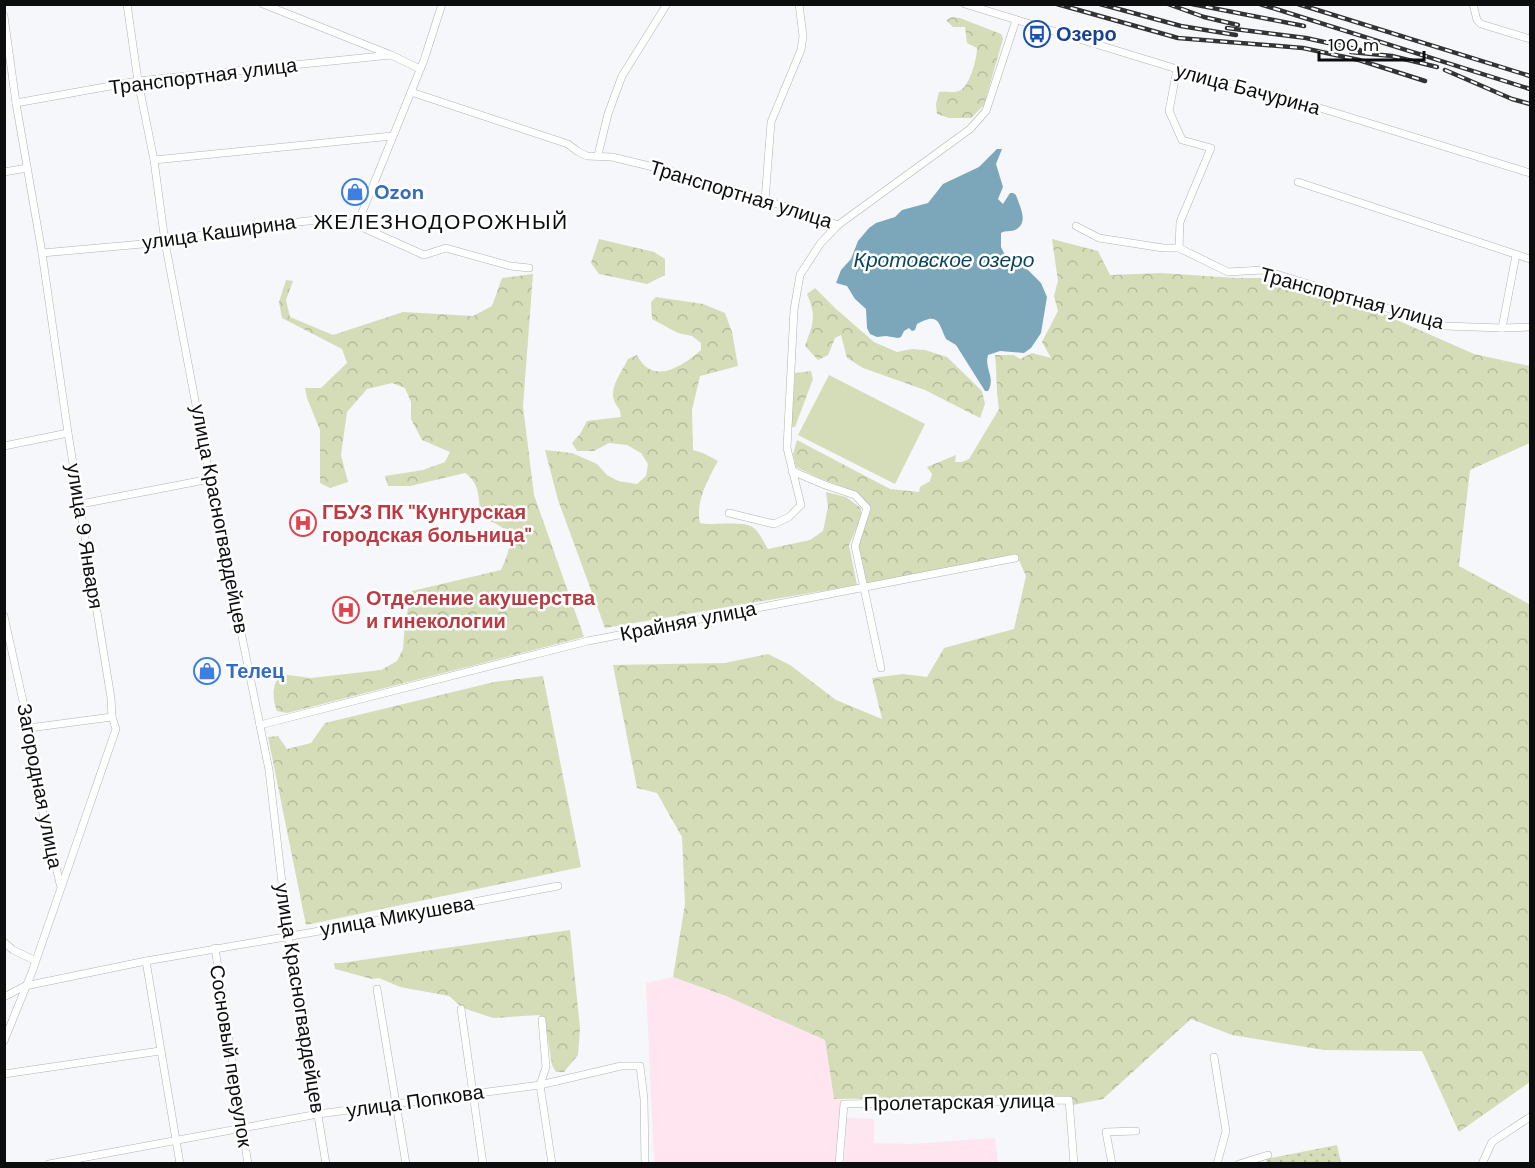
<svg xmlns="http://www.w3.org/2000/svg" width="1535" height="1168" font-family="'DM Sans',sans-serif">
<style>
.commercial{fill:#fee5f0}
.grass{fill:#d4ddb8}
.forest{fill:url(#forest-crowns)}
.park{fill:url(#park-dots)}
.water{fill:#7ca6ba}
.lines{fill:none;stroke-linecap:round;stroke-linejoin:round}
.minor-casing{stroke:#b0b2b6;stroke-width:8}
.minor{stroke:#fff;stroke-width:7}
.rail-casing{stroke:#333335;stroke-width:4.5}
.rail{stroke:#fff;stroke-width:2;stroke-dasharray:7;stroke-linecap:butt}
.labels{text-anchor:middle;stroke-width:5;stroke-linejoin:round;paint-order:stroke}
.transit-label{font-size:20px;font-weight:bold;fill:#164399;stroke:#fff;text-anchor:start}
.street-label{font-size:20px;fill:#0d0d0f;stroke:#fff}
.shop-label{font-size:20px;font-weight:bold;fill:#366cbe;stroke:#fff;text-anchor:start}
.health-label{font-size:20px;font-weight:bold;fill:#be3a42;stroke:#fff;text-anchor:start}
.neighbourhood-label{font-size:21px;letter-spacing:1.5px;fill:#0d0d0f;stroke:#fff}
.water-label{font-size:21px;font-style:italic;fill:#0a455b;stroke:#fff}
</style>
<defs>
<pattern id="forest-crowns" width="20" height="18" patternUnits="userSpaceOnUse" patternTransform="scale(1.5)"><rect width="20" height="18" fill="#d4ddb8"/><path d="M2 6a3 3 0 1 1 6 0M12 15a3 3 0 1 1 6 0" fill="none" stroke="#b5bc9d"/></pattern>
<pattern id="park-dots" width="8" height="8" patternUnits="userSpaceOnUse" patternTransform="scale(1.5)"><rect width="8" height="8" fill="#d4ddb8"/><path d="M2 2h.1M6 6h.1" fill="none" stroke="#b5bc9d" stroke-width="1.8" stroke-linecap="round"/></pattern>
</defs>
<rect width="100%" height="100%" fill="#f5f7fb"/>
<!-- commercial -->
<g class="commercial">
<path d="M673,977L726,996L825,1040L834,1099H842L837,1163H654L646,983Z"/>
<path d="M847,1118L874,1119V1143L911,1144L995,1138L998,1163H844Z"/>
</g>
<!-- grass -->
<path class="grass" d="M829,375L925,424L895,484L798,435Z"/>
<!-- forest -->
<g class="forest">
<path d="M952,17L960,18L1001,34L1003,39L984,105L971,118H949L937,114L936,104L939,92C945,91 954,93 959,91C970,87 977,58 977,48L967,43L965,27H953L946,20Z"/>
<path d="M599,239L654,252L665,259V275L647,284L599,274L591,263Z"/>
<path d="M1052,239L1098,251L1110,275L1161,273L1236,278H1266L1363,305L1474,354L1530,366V443L1470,470L1459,566L1529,604L1530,603V1082L1459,1132L1422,1051L1324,1050L1232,1035L1191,1019L1103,1099L1073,1105L1068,1096L834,1099L825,1040L726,996L673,977L685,904L682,837L657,793L637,788L613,665L725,663L768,654L790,665L836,700L882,719L872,678L903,674L927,677L944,648L1014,629L1026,576L1016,554L867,584L858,546L871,508L857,492L819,478L796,467L793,454L797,440L890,489L919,492L920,487L930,481L932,474L927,467L956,455L955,462H962L969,459L999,409C996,391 997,374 995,355H1014L1020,359L1032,353L1051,358L1042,342L1058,311L1054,296L1058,281Z"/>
<path d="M533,274L523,406L534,495L584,637L287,713L277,711C272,697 272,687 280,674L311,678L381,670L397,661L403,649L405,622L412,591L501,570C515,540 514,528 481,518C478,499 481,484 465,473L410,486H388L385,476L423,470L445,462L450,452L422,440L411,419V402L405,388L392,383L367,389L347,412L341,455L348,482L330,488L320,483V430L307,398L305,388H321L347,363L342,349L282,318L279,302L286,280L293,281L286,300L290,317L333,335L403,312L473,316L492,306L502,278Z"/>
<path d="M815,288L835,308L874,342L897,352L912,349L925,350L947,357L982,391L985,404L980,418L925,390L863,368L847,358L841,335L835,338L828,355L818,360L805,346C813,324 817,317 807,294Z"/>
<path d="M656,297L703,304L725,313L732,332L738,366L700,376L692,410L693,450L703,453L718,461C708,479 695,502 700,523C714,526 744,520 754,528C760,533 764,543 768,549L810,540L823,531L828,507L826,492L846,497L861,508V518L849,545L857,585L605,628L558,500L545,450L572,453L597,464L607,475L618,481L637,484L646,476L648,464L641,453L627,445L609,443L594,451H577L572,443L580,434L587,421L621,417C620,405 617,409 614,400C609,387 623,370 628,359L637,355C653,387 684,365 701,350V343L692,336L678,333L652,319L651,302Z"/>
<path d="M811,371L813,379L795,427H791L795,373Z"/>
<path d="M543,676L581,867L306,925L268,737L278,736L287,749L311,743L325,723L494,682Z"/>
<path d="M570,930L580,1028L578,1055L564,1072H556L552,1065L545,1019L539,1015L493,1018L463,1008L449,996L400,987L379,978L372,979L335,969L334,963H341Z"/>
</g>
<!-- park -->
<path class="park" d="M1337,1145L1341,1163H1267L1266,1159Z"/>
<!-- water -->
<path class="water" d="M997,149H1002L996,164L1003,187L998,199L1003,204L1010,193H1013L1016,195C1019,205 1030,223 1015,230C1010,232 1006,230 1001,233V247L1005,255L1024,266L1041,283L1047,297L1041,333L1031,348L1024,353L1000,351L988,355C984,368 996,378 988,391H985L956,345L946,339C938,322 939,312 917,324L915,330L912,331L909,328L904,331L901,337L898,338L886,336L877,337L870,334L867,328L866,309L855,299L847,286L836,283L841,270L851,259L858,241L869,228L876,223L895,217L902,210L928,203L943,184L979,167Z"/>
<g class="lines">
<defs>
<g id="minor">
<path d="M127,4L138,81L154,160L165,242L210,479L269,770L288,935L326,1164"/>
<path d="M263,4L391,55L420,69"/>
<path d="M965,4L1177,69L1320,108L1530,173"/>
<path d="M1473,4L1477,20L1481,24L1530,39"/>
<path d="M4,16L16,103L42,253L68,433L111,698L112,717L116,729L32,972L4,1041"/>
<path d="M1177,69L1169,111L1182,140L1211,148L1180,222L1179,248"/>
<path d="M411,92L568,144L577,151L587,156L612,157L670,171L803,212L838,225"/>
<path d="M16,103L138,81L391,55"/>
<path d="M598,155L608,114L622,76L667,4"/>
<path d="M154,160L392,136"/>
<path d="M4,172L27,168"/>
<path d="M1298,182L1530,259"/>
<path d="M765,201L771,122L801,50L803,36L799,4"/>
<path d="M357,225L424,60L442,4"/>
<path d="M1076,226L1099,238L1163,248H1179L1228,272L1263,270L1445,326L1502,328L1530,327"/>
<path d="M42,253L165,242L241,228L327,219L357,225L424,255L446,248L510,266L529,268"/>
<path d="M1502,328L1516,255"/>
<path d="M4,446L68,433"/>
<path d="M792,471L825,485L855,495L867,508L855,546L881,668"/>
<path d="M81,504L210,479"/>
<path d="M729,513L774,524L789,517L801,505L787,448L794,310L800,275L820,244L838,225L970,129L986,111L1016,20"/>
<path d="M4,616L29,728L41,805L60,884"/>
<path d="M260,725L588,641L1015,558"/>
<path d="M29,728L112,717"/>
<path d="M4,942L13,950L34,960"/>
<path d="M215,948L248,1164"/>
<path d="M146,961L180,1164"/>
<path d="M377,989L406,1164"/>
<path d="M4,997L25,986L146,961L337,928L558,886"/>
<path d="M461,1009L483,1164"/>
<path d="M542,1020L546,1067L540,1085L552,1164"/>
<path d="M1214,1057L1226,1131L1217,1164"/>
<path d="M4,1074L160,1051"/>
<path d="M49,1164L318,1114L540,1085L621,1066H640L644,1099L645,1164"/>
<path d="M839,1164L844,1104L1069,1100L1074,1164"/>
<path d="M1112,1164L1106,1132L1136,1131"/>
<path d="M1239,1164L1268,1155"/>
<path d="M1482,1164L1492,1142L1530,1117"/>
</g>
</defs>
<!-- minor casing -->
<use href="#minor" class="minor-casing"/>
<!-- minor -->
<use href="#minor" class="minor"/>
<defs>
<g id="rail">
<path d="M1057,4L1178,38L1303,48L1359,60L1425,81"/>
<path d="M1100,4L1181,26L1236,35"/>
<path d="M1168,4L1204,17L1238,25"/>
<path d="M1192,4L1304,26"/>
<path d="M1260,4L1530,89"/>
<path d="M1298,4L1530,76"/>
<path d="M1227,28L1306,38L1360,50"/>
<path d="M1351,52L1392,56L1437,67"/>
<path d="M1445,70L1512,99L1530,104"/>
</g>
</defs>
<!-- rail casing -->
<use href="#rail" class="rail-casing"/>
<!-- rail -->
<use href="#rail" class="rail"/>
</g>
<!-- icons -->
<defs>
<symbol id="bus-ring" viewBox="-11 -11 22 22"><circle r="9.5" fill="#fff" stroke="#1a4fb4" stroke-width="1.5"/><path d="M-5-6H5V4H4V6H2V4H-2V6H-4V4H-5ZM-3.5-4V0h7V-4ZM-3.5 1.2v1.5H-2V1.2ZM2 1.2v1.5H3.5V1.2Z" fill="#1a4fb4"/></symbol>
<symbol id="shop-ring" viewBox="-11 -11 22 22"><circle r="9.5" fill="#fff" stroke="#3f7fe0" stroke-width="1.5"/><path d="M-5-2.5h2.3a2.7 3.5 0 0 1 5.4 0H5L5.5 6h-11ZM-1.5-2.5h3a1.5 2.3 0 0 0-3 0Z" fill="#3f7fe0"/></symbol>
<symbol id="hospital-ring" viewBox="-11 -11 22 22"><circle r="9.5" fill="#fff" stroke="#e0444e" stroke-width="1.5"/><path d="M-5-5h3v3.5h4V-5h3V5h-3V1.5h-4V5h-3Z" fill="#e0444e"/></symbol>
</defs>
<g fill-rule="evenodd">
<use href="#bus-ring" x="1022" y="19" width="30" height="30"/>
<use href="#shop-ring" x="340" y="177" width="30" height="30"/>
<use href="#hospital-ring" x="288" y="508" width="30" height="30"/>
<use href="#hospital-ring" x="331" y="595" width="30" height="30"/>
<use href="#shop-ring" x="192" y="656" width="30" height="30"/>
</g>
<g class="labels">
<!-- transit labels -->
<g class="transit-label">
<text x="1056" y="41">Озеро</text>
</g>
<!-- street labels -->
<g class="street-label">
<text transform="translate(203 76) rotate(-7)" y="7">Транспортная улица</text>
<text transform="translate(1248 89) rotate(15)" y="7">улица Бачурина</text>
<text transform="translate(741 194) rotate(17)" y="7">Транспортная улица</text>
<text transform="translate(219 232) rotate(-8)" y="7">улица Каширина</text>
<text transform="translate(1352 298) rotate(15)" y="7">Транспортная улица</text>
<text transform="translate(220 519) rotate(79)" y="7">улица Красногвардейцев</text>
<text transform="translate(85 536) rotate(81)" y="7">улица 9 Января</text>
<text transform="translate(688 621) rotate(-11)" y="7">Крайняя улица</text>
<text transform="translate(40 786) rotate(79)" y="7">Загородная улица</text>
<text transform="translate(397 916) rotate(-10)" y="7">улица Микушева</text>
<text transform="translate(300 998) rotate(81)" y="7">улица Красногвардейцев</text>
<text transform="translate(231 1056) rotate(81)" y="7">Сосновый переулок</text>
<text transform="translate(415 1101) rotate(-8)" y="7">улица Попкова</text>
<text transform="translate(959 1102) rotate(-1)" y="7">Пролетарская улица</text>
</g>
<!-- shop labels -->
<g class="shop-label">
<text x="374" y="199">Ozon</text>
<text x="226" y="678">Телец</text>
</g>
<!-- health labels -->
<g class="health-label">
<text x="322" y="519">ГБУЗ ПК "Кунгурская<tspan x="322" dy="23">городская больница"</tspan></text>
<text x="366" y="605">Отделение акушерства<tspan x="366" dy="23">и гинекологии</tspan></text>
</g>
<!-- neighbourhood labels -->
<g class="neighbourhood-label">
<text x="441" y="229">ЖЕЛЕЗНОДОРОЖНЫЙ</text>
</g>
<!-- water labels -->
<g class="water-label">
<text x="944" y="267">Кротовское озеро</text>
</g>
</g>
<!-- border -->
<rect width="1535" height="1168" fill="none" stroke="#0d0d0f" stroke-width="12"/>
<!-- scale -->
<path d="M1319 51v9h105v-9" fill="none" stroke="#0d0d0f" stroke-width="3"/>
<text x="1328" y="51" font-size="18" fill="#0d0d0f" stroke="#ffffff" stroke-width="4.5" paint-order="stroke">100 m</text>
</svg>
